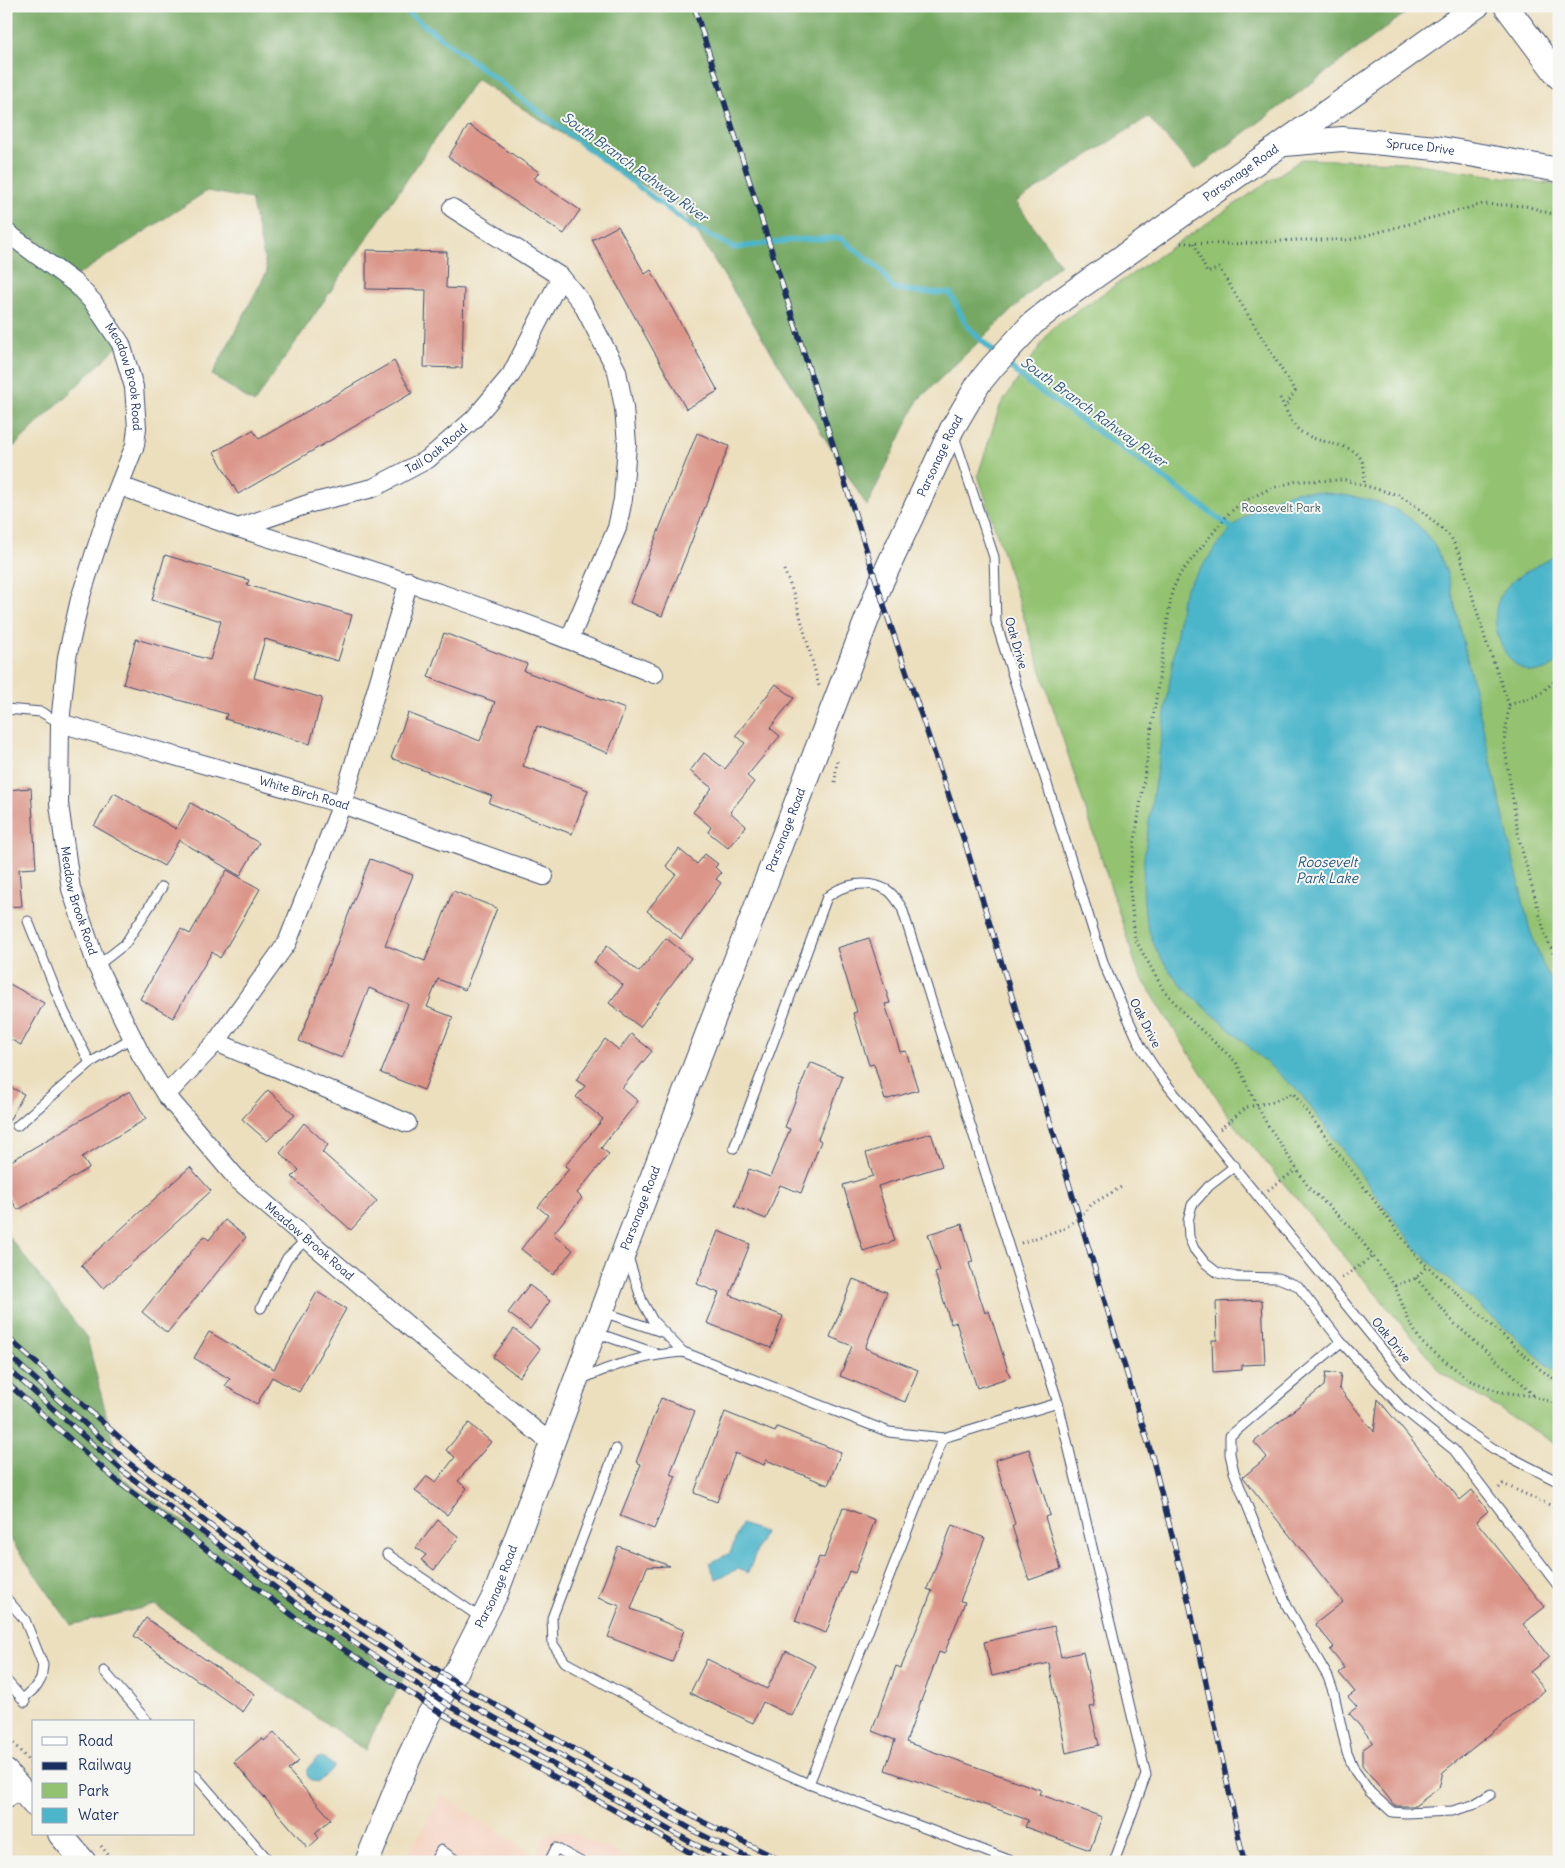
<svg xmlns="http://www.w3.org/2000/svg" width="1565" height="1868" font-family="Delius,sans-serif">
<style>
.built{fill:#f5d3c1}
.green{fill:#93c271;stroke:#577868}
.forest{fill:#76a863;stroke:#486c60}
.water{fill:#4cb5ca;stroke:#347294}
.lines{fill:none;stroke-linecap:round;stroke-linejoin:round}
.stream{stroke:#4cb5ca;stroke-width:5.5}
.building{fill:#db9589}
.lane-casing{stroke:#3a496c;stroke-width:11}
.street-casing{stroke:#3a496c;stroke-width:20}
.secondary-casing{stroke:#3a496c;stroke-width:26}
.path{stroke:#3a496c;stroke-width:3;stroke-dasharray:1 4;stroke-linecap:butt}
.lane{stroke:#fff;stroke-width:9}
.street{stroke:#fff;stroke-width:18}
.secondary{stroke:#fff;stroke-width:24}
.rail-casing{stroke:#1b2f5e;stroke-width:5.5}
.rail{stroke:#f6f6f2;stroke-width:4;stroke-dasharray:11;stroke-linecap:butt}
.labels{text-anchor:middle;stroke-width:4;stroke-linejoin:round;paint-order:stroke}
.street-label{font-size:12px;fill:#1b2f5e;stroke:#f6f6f2}
.park-label{font-size:12px;fill:#3f5b64;stroke:#f6f6f2}
.water-label{font-size:14px;font-style:italic;fill:#2a577e;stroke:#f6f6f2}
</style>
<rect width="100%" height="100%" fill="#f6f6f2"/>
<filter id="ink" filterUnits="userSpaceOnUse"><feTurbulence type="fractalNoise" baseFrequency=".02" numOctaves="2"/><feDisplacementMap in="SourceGraphic" scale="10" xChannelSelector="R" yChannelSelector="G"/><feConvolveMatrix kernelMatrix="1 2 1 2 8 2 1 2 1" color-interpolation-filters="sRGB"/></filter>
<filter id="wash" filterUnits="userSpaceOnUse"><feTurbulence type="fractalNoise" baseFrequency=".0096" numOctaves="4" result="noise"/><feDisplacementMap in="SourceGraphic" scale="20" xChannelSelector="R" yChannelSelector="G"/><feGaussianBlur stdDeviation="1.12" result="paint"/><feColorMatrix in="noise" values="0 0 0 0 0 0 0 0 0 0 0 0 0 0 0 0 0 1.4 0 .05"/><feComposite in="paint" operator="in"/></filter>
<g filter="url(#wash)">
<rect width="100%" height="100%" fill="#ecdfbe"/>
<!-- built -->
<path class="built" d="M442,1795L535,1856L546,1835L565,1830L638,1862H403Z"/>
<!-- green -->
<path class="green" d="M1302,159L1406,162L1541,183L1559,180L1544,183L1559,186V1446L1443,1374L1233,1123L1138,972L978,475L1000,406L1052,328Z"/>
<!-- forest -->
<g class="forest">
<path d="M6,6H1415L1195,170L1148,117L1016,202L1060,264L918,400L867,506L683,210L476,79L254,403L212,375L267,271L251,199L207,191L70,280L119,345L6,454Z"/>
<path d="M6,1233L87,1338L122,1478L403,1679L372,1735L366,1751L155,1605L71,1625L6,1533Z"/>
</g>
<!-- water -->
<g class="water">
<path d="M1300,491C1372,496 1426,503 1449,580L1529,927L1543,965L1559,993V1375L1437,1269L1414,1246L1300,1093L1187,991C1145,947 1141,915 1144,856L1182,599L1186,588C1219,545 1243,500 1300,491Z"/>
<path d="M1559,554V661C1518,699 1480,629 1502,593C1514,575 1541,564 1559,554Z"/>
<path d="M741,1524L764,1532L748,1573L738,1569L716,1579L709,1563L730,1553Z"/>
<path d="M322,1757L334,1766L333,1768L319,1782L311,1781L307,1775V1769L316,1759Z"/>
</g>
<g class="lines">
<!-- stream -->
<g class="stream">
<path d="M399,6L691,226L735,248L793,240L841,238L881,270L893,288L919,292L950,293L967,326L996,354"/>
<path d="M1005,362L1027,382L1157,473L1233,529"/>
</g>
</g>
<g id="blocks">
<!-- building -->
<g class="building">
<path d="M469,125L539,172L534,179L580,210L564,234L448,157Z"/>
<path d="M618,226L645,274L651,270L718,391L686,409L592,240Z"/>
<path d="M366,250L447,252L446,288L464,289L462,368L424,367L426,290L366,289Z"/>
<path d="M394,361L412,393L238,494L214,452L253,430L259,439Z"/>
<path d="M697,433L729,446L662,616L630,603Z"/>
<path d="M165,555L249,580L247,585L352,615L338,661L265,639L254,678L322,698L310,744L225,719L227,714L123,684L136,639L210,660L221,621L152,600Z"/>
<path d="M444,633L527,664L524,671L625,709L608,753L537,726L523,766L588,790L572,834L489,803L492,796L391,758L408,713L480,741L495,702L428,677Z"/>
<path d="M776,684L794,698L770,728L780,736L747,776L754,782L730,812L746,826L728,848L708,832L711,827L693,812L712,788L690,771L704,753L725,769L745,743L736,735Z"/>
<path d="M31,788L36,868L19,869L22,906L6,907V790Z"/>
<path d="M114,793L176,829L191,803L259,843L240,876L179,840L164,866L94,826Z"/>
<path d="M679,849L697,864L705,854L718,864L715,867L721,873L716,879L721,883L681,939L647,911L676,874L666,866Z"/>
<path d="M370,859L413,875L385,945L425,961L453,891L497,908L465,990L438,979L427,1007L453,1017L424,1090L381,1073L408,1004L369,988L342,1058L299,1041Z"/>
<path d="M227,870L260,889L220,958L212,952L173,1018L140,999L181,929L190,934Z"/>
<path d="M666,938L691,958L640,1027L609,1003L623,985L594,962L607,946L639,972Z"/>
<path d="M869,938L890,1003L885,1004L900,1052L906,1051L918,1090L885,1100L874,1064L869,1065L853,1013L857,1012L837,948Z"/>
<path d="M6,982L44,1003L21,1045L6,1037Z"/>
<path d="M631,1034L652,1051L622,1088L638,1101L601,1148L609,1154L577,1193L582,1198L553,1234L573,1250L553,1275L521,1249L548,1215L538,1207L569,1169L565,1166L603,1119L576,1097L585,1086L576,1080L605,1039L619,1050Z"/>
<path d="M810,1062L843,1076L818,1139L821,1141L801,1193L780,1185L766,1219L735,1206L749,1169L770,1177L790,1129L785,1127Z"/>
<path d="M6,1085L24,1094L6,1126Z"/>
<path d="M268,1090L295,1115L267,1141L242,1119Z"/>
<path d="M130,1091L146,1119L82,1157L89,1168L18,1210L6,1191V1164Z"/>
<path d="M304,1123L328,1145L322,1152L377,1201L351,1230L292,1177L299,1170L280,1153Z"/>
<path d="M931,1133L942,1166L878,1186L895,1241L863,1251L843,1185L873,1176L866,1153Z"/>
<path d="M190,1167L211,1191L103,1289L81,1265Z"/>
<path d="M225,1220L246,1237L167,1333L142,1312L204,1236L209,1240Z"/>
<path d="M962,1224L973,1262L969,1263L985,1313L989,1311L1010,1377L977,1388L956,1322L951,1324L935,1273L940,1271L928,1234Z"/>
<path d="M718,1231L750,1244L730,1295L783,1316L771,1348L707,1323L719,1293L697,1284Z"/>
<path d="M853,1279L887,1292L865,1348L918,1370L905,1402L840,1376L852,1346L830,1337Z"/>
<path d="M529,1285L550,1301L530,1329L508,1313Z"/>
<path d="M317,1292L346,1309L299,1392L272,1377L257,1404L225,1386L230,1379L194,1358L209,1332L274,1369Z"/>
<path d="M1262,1300L1265,1364L1242,1365V1370L1213,1372L1212,1340H1217L1216,1302Z"/>
<path d="M514,1329L540,1349L519,1377L493,1357Z"/>
<path d="M1326,1372L1341,1374L1339,1388L1374,1432L1378,1399L1460,1500L1472,1490L1488,1511L1476,1521L1545,1607L1523,1624L1549,1657L1530,1672L1545,1690L1443,1772L1439,1788L1415,1806H1395L1362,1765V1750L1373,1742L1349,1713L1357,1707L1348,1697L1355,1692L1339,1673L1345,1668L1330,1650L1334,1647L1315,1624L1343,1602L1243,1477L1267,1457L1254,1442L1324,1386Z"/>
<path d="M661,1398L695,1411L670,1474L676,1476L654,1529L620,1516L641,1464L636,1462Z"/>
<path d="M725,1412L775,1432L777,1427L841,1452L828,1485L766,1460L764,1465L735,1453L717,1502L694,1493Z"/>
<path d="M469,1423L491,1442L458,1481L467,1488L447,1515L415,1491L427,1476L436,1482L455,1457L446,1450Z"/>
<path d="M1029,1449L1050,1515L1045,1517L1061,1569L1029,1580L1012,1526L1015,1524L995,1460Z"/>
<path d="M843,1507L875,1520L855,1573L849,1571L826,1633L795,1621L819,1557L824,1558Z"/>
<path d="M438,1520L459,1537L434,1570L421,1560L426,1555L416,1548Z"/>
<path d="M952,1525L985,1538L960,1601L965,1602L944,1654L939,1652L906,1742L1041,1790L1039,1794L1102,1817L1090,1850L1025,1827L1028,1820L885,1770L895,1740L872,1731L896,1666L901,1668L932,1591L927,1589Z"/>
<path d="M618,1546L670,1566L647,1567L631,1609L684,1630L672,1662L608,1637L620,1606L598,1598Z"/>
<path d="M146,1618L255,1694L243,1712L134,1636Z"/>
<path d="M1054,1626L1061,1657L1083,1652L1095,1706L1090,1707L1099,1745L1066,1753L1049,1663L992,1676L984,1642Z"/>
<path d="M786,1651L816,1666L792,1716L763,1702L753,1723L690,1693L707,1659L767,1689Z"/>
<path d="M274,1732L299,1761L288,1770L331,1819L315,1833L319,1838L308,1848L234,1762L262,1738L264,1741Z"/>
</g>
</g>
</g>
<g filter="url(#ink)">
<use href="#blocks" fill-opacity="0" stroke="#3a496c" stroke-width="1"/>
<g class="lines">
<defs>
<g id="lane">
<path d="M954,436L994,557L996,622L1104,965L1141,1047L1160,1076L1408,1381L1451,1420L1494,1449L1559,1482"/>
<path d="M6,709L41,712L60,723"/>
<path d="M28,921L64,1011L90,1063"/>
<path d="M97,966L125,944L162,887"/>
<path d="M17,1126L90,1063L133,1037"/>
<path d="M734,1148L827,897C843,884 868,879 887,890C893,893 898,902 902,908L1058,1403L1146,1775L1114,1862"/>
<path d="M1235,1166L1209,1186L1192,1205L1188,1221L1189,1237L1194,1249L1205,1263L1218,1273L1236,1277L1278,1278L1298,1286L1341,1342L1402,1408L1454,1450L1559,1587"/>
<path d="M628,1257L642,1301L653,1321L683,1352L889,1432L943,1438L1058,1403"/>
<path d="M261,1308L287,1258L308,1238"/>
<path d="M603,1312L662,1332"/>
<path d="M594,1332L655,1353"/>
<path d="M1341,1342L1230,1436V1454L1234,1472L1287,1606L1328,1677L1334,1694L1347,1753L1355,1771L1370,1792L1392,1812L1406,1813L1452,1811L1473,1805L1491,1794"/>
<path d="M580,1380C614,1364 645,1355 683,1352"/>
<path d="M616,1449L552,1618L553,1644L565,1662L702,1737L809,1784L1014,1862"/>
<path d="M387,1554L481,1618"/>
<path d="M6,1598L25,1620L43,1665L41,1679L37,1686L23,1699"/>
<path d="M104,1671L148,1722"/>
<path d="M6,1680L25,1702"/>
<path d="M194,1774L270,1862"/>
<path d="M809,1784L943,1438"/>
<path d="M434,1862L441,1850L459,1862"/>
<path d="M549,1862L556,1848L581,1862"/>
</g>
<g id="street">
<path d="M452,208L561,277L582,303L617,371L624,408L627,444L623,499L617,528L570,638"/>
<path id="s1" d="M6,232L76,284L93,302L121,344L134,387L137,428L135,445L105,521L80,599L67,657L60,723L59,804L65,847L71,889L97,966L142,1057L166,1095L238,1180L433,1347L552,1444"/>
<path id="s2" d="M120,486L238,528L311,503L373,488L428,459L474,419L511,375L561,277"/>
<path d="M238,528C379,572 519,617 654,674"/>
<path id="s3" d="M60,723L342,804L544,876"/>
<path d="M216,1042L407,1123"/>
<path d="M166,1095L216,1042L287,943L342,804L409,581"/>
<path d="M6,1800L20,1788"/>
</g>
<g id="secondary">
<path d="M1506,6L1559,77"/>
<path id="s4" d="M1285,144L1342,139L1436,148L1559,170"/>
<path d="M6,1772L34,1804"/>
<path d="M60,1834L84,1862"/>
<path id="s5" d="M367,1862L408,1760L429,1715L457,1670L496,1593L626,1246L882,580L952,429L979,383L993,366L1032,324L1063,299L1477,6"/>
</g>
</defs>
<!-- lane casing -->
<use href="#lane" class="lane-casing"/>
<!-- street casing -->
<use href="#street" class="street-casing"/>
<!-- secondary casing -->
<use href="#secondary" class="secondary-casing"/>
<!-- path -->
<g class="path">
<path d="M1181,243L1233,244L1297,240H1349L1483,204L1526,206L1559,216"/>
<path d="M1194,243L1207,273L1219,268L1295,391L1285,407"/>
<path d="M1280,398C1286,409 1290,423 1300,431C1326,451 1370,435 1364,484"/>
<path d="M784,570L795,597L819,686"/>
<path d="M1509,705L1539,695L1559,677"/>
<path d="M835,782L837,760"/>
<path d="M1559,967L1545,934L1519,839L1504,743L1509,705L1485,638L1461,558L1451,537L1416,506L1398,495L1345,480L1297,481L1269,489L1243,502L1229,513L1180,574L1172,591L1129,880L1135,939L1163,989L1188,1018L1236,1062L1264,1119L1309,1188L1352,1228L1395,1286L1408,1319L1421,1342L1469,1380L1500,1392L1534,1396L1559,1405"/>
<path d="M1220,1129L1247,1107L1272,1102L1293,1093L1416,1256L1540,1369L1559,1383"/>
<path d="M1268,1190L1296,1170"/>
<path d="M1021,1243L1065,1228L1079,1218L1092,1204L1123,1186"/>
<path d="M1342,1278L1372,1257"/>
<path d="M1416,1278L1455,1324L1519,1380L1534,1396"/>
<path d="M1395,1286L1416,1278L1426,1267"/>
<path d="M1499,1488L1503,1484L1559,1509"/>
<path d="M7,1736L34,1767"/>
<path d="M101,1846L114,1862"/>
</g>
<!-- lane -->
<use href="#lane" class="lane"/>
<!-- street -->
<use href="#street" class="street"/>
<!-- secondary -->
<use href="#secondary" class="secondary"/>
<defs>
<g id="rail">
<path d="M694,6L886,612L966,846L1152,1456L1190,1607L1244,1862"/>
<path d="M6,1336L138,1454L315,1590L462,1686L703,1822L784,1862"/>
<path d="M6,1353L130,1464L308,1600L456,1696L698,1833L757,1862"/>
<path d="M6,1367L124,1472L302,1608L450,1706L692,1843L731,1862"/>
<path d="M6,1382L117,1481L296,1618L444,1715L707,1862"/>
</g>
</defs>
<!-- rail casing -->
<use href="#rail" class="rail-casing"/>
<!-- rail -->
<use href="#rail" class="rail"/>
</g>
</g>
<g class="labels">
<!-- street labels -->
<g class="street-label">
<text dy="4" stroke="none"><textPath href="#s4" startOffset="136">Spruce Drive</textPath></text>
<text dy="4" stroke="none"><textPath href="#s5" startOffset="1940">Parsonage Road</textPath></text>
<text dy="4" stroke="none"><textPath href="#s1" startOffset="195">Meadow Brook Road</textPath></text>
<text dy="4" stroke="none"><textPath href="#s2" startOffset="341">Tall Oak Road</textPath></text>
<text dy="4" stroke="none"><textPath href="#s5" startOffset="1520">Parsonage Road</textPath></text>
<text transform="translate(1016 643) rotate(74)" y="4">Oak Drive</text>
<text dy="4" stroke="none"><textPath href="#s3" startOffset="254">White Birch Road</textPath></text>
<text dy="4" stroke="none"><textPath href="#s5" startOffset="1115">Parsonage Road</textPath></text>
<text dy="4" stroke="none"><textPath href="#s1" startOffset="735">Meadow Brook Road</textPath></text>
<text transform="translate(1145 1023) rotate(63)" y="4">Oak Drive</text>
<text dy="4" stroke="none"><textPath href="#s5" startOffset="710">Parsonage Road</textPath></text>
<text dy="4" stroke="none"><textPath href="#s1" startOffset="1155">Meadow Brook Road</textPath></text>
<text transform="translate(1391 1340) rotate(51)" y="4">Oak Drive</text>
<text dy="4" stroke="none"><textPath href="#s5" startOffset="305">Parsonage Road</textPath></text>
</g>
<!-- park labels -->
<g class="park-label">
<text x="1281" y="512">Roosevelt Park</text>
</g>
<!-- water labels -->
<g class="water-label">
<text transform="translate(635 167) rotate(36)" y="5">South Branch Rahway River</text>
<text transform="translate(1094 412) rotate(36)" y="5">South Branch Rahway River</text>
<text x="1327" y="867">Roosevelt<tspan x="1327" dy="16">Park Lake</tspan></text>
</g>
</g>
<!-- margin -->
<rect width="1565" height="1868" fill="none" stroke="#f6f6f2" stroke-width="25"/>
<!-- legend -->
<rect x="32" y="1720" width="162" height="115" fill="#f6f6f2" stroke="#9ea6b7"/>
<rect x="42" y="1737" width="25" height="8" fill="#ffffff" stroke="#9ea6b7"/>
<text x="78" y="1746" font-size="15" fill="#1b2f5e">Road</text>
<rect x="42" y="1762" width="25" height="8" fill="#1b2f5e" stroke="#9ea6b7"/>
<text x="78" y="1770" font-size="15" fill="#1b2f5e">Railway</text>
<rect x="42" y="1783" width="25" height="15" fill="#93c271" stroke="#9ea6b7"/>
<text x="78" y="1796" font-size="15" fill="#1b2f5e">Park</text>
<rect x="42" y="1808" width="25" height="15" fill="#4cb5ca" stroke="#9ea6b7"/>
<text x="78" y="1820" font-size="15" fill="#1b2f5e">Water</text>
</svg>
